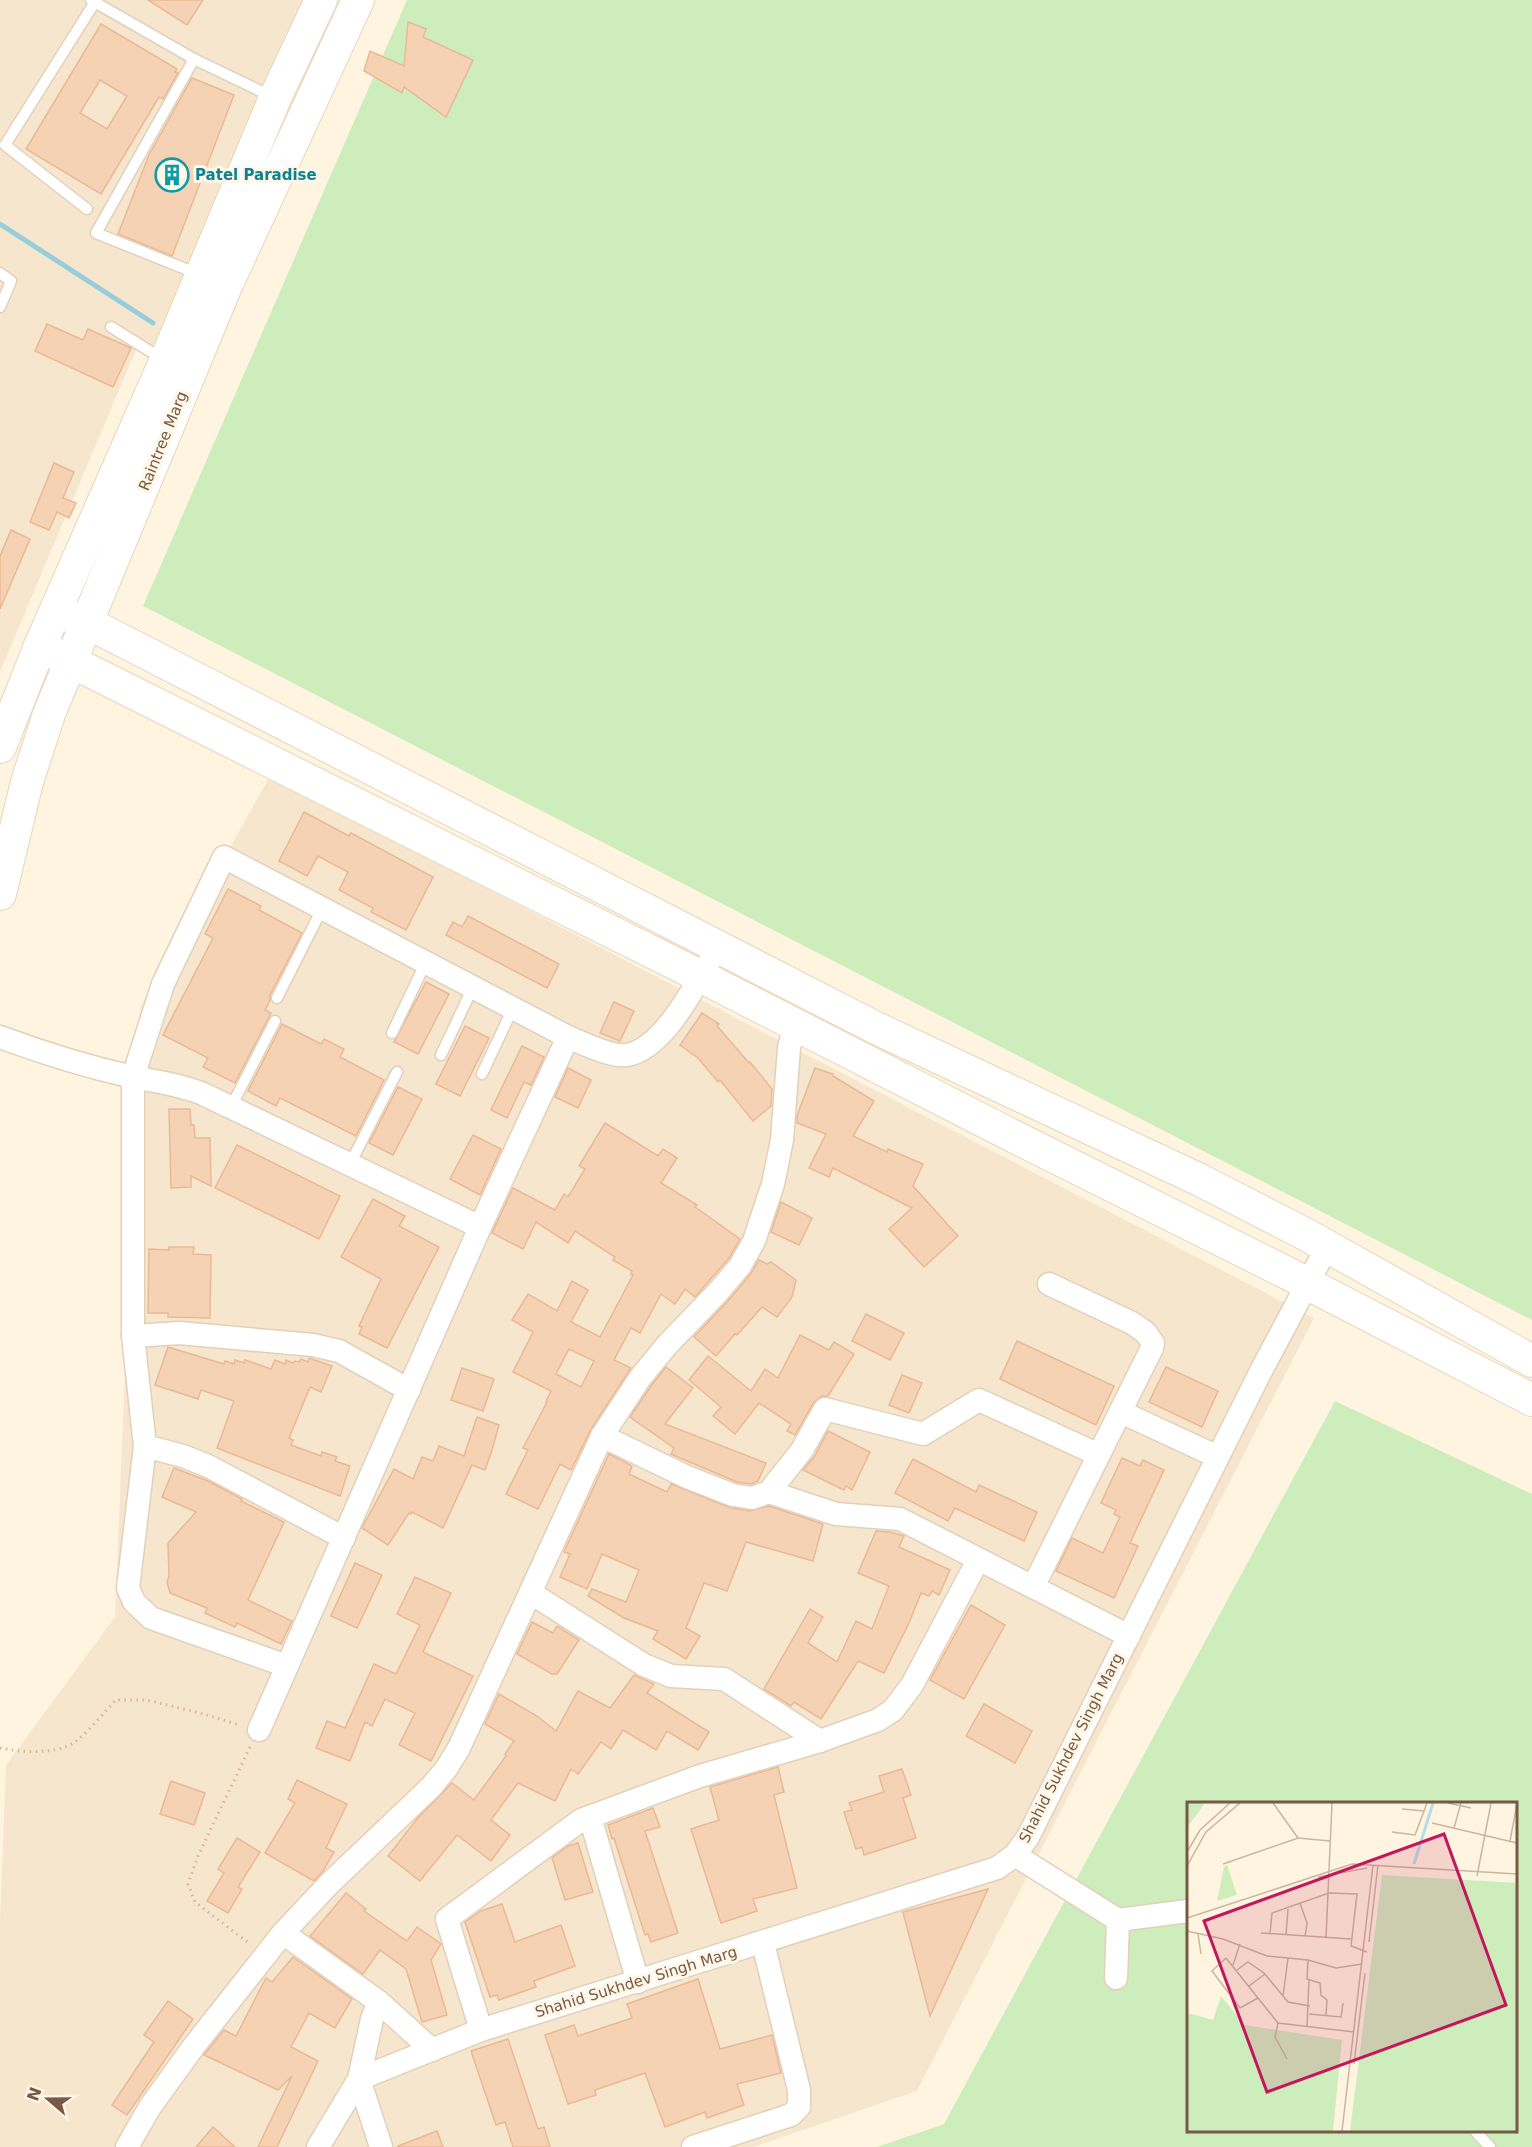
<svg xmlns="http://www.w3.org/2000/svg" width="1532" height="2147" font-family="'DejaVu Sans',sans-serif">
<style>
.residential{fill:#f6e6cd}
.green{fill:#ceedbd;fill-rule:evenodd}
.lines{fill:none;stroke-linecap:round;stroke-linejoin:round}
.stream{stroke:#98cedc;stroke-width:5}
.building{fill:#f6d2b5;stroke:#eab994;stroke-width:1.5;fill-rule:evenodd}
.lane-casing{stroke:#e3d0bb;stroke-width:13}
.street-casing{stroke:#e3d0bb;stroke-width:25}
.secondary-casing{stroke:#ebd3ba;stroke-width:34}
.path{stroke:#dbb698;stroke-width:3;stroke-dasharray:1.5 4.5;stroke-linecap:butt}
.lane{stroke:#fff;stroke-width:10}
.street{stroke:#fff;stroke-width:22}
.secondary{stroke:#fff;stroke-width:32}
.labels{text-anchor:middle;stroke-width:6;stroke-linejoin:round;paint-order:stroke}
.culture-label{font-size:15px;font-weight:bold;fill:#0d838f;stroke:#fff7e8;text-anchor:start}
.street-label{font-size:15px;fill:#775945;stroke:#fff7e8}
.inset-river{fill:none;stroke:#b3dee9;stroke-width:3}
.inset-road{fill:none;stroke:#c8b6a1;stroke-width:1.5}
.view{fill:#c2185b;fill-opacity:0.15;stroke:#c2185b;stroke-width:3}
.inset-edge{fill:none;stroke:#775945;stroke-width:3}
</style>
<rect width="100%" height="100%" fill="#fef4df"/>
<!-- residential -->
<g class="residential">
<path d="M0,0H310L161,347L138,345L0,672Z"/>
<path d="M270,776L1314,1318L917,2091L753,2147H0V1923L6,1765L115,1617L140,1008Z"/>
</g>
<!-- green -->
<g class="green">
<path d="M407,0H1532V1320L143,606Z"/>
<path d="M1335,1401L1532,1494V2147H877L944,2124ZM1188,1804H1516V2130H1188Z"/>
</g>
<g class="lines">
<!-- stream -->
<path class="stream" d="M0,224L153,323"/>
</g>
<!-- building -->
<g class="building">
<path d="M148,0H203L187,25Z"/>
<path d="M408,22L426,29L423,37L473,60L446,117L404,87L402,93L364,71L370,51L404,66Z"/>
<path d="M101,24L177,69L175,72L178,73L163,99L159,97L101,194L26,149ZM100,80L127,96L107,129L80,113Z"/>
<path d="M192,78L234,95L172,256L118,234L149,155Z"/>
<path d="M47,324L83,340L88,329L131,348L113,387L35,351Z"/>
<path d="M54,463L74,472L63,498L76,503L69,518L57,512L49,530L30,522Z"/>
<path d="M11,530L30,539L0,609V556Z"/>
<path d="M304,812L349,836L351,833L433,877L406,930L371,912L373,908L339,890L348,872L318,856L307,876L279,861Z"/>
<path d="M228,889L261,906L259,910L302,933L270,995V1000L265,1010L271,1013L235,1083L203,1067L208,1058L163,1035L213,938L205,934Z"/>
<path d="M468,916L559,964L547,988L446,935L453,922L462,927Z"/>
<path d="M426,982L449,994L418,1054L394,1042Z"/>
<path d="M614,1002L634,1011L620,1041L600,1033Z"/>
<path d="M702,1013L719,1024L717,1026L749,1063L750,1062L772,1089L771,1106L753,1121L720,1080L718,1082L698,1058L680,1045Z"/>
<path d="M282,1024L321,1044L324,1039L344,1049L340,1057L384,1080L356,1136L280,1098L276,1106L248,1091Z"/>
<path d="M465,1026L489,1038L460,1096L436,1084Z"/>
<path d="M522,1046L544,1057L531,1085L524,1082L507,1118L491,1110Z"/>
<path d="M568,1068L591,1080L578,1108L555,1097Z"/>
<path d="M815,1068L833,1074V1076L874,1101L853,1136L887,1152L888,1149L923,1164L913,1186L958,1236L924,1267L889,1229L912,1208L833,1168L829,1177L809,1168L826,1134L797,1123V1116Z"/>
<path d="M398,1087L422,1099L393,1155L369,1143Z"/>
<path d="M169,1109H190L191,1125H194L195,1138H210L211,1186L191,1176V1187L171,1188Z"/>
<path d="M605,1123L658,1156L663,1149L677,1158L661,1183L697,1205L695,1207L740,1239L729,1258L695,1297L685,1289L675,1304L661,1294L640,1333L631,1328L614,1360L631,1368L591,1429L571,1470L560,1464L538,1509L506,1494L528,1450L523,1448L547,1402L546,1401L551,1391L513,1372L533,1332L512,1320L528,1294L557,1311L572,1281L588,1290L571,1322L600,1337L633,1275L631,1274L632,1271L613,1260L615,1257L575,1231L568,1243L536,1222L523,1249L492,1233L513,1188L555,1210L564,1194L568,1197L585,1169L579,1166ZM569,1349L594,1361L581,1387L556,1374Z"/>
<path d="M473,1135L501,1149L480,1195L450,1179Z"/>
<path d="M237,1145L340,1196L319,1239L215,1188Z"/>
<path d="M373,1199L405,1216L399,1226L439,1247L387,1348L359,1334L362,1327L359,1326L381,1279L341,1257Z"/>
<path d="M781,1202L812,1218L799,1245L771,1232Z"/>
<path d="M169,1247H194L193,1254L211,1255L210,1318L168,1317V1313H148L149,1249L169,1250Z"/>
<path d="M759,1260L767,1264L771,1262L796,1280L792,1297L777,1317L762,1307L737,1335L735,1334L716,1356L694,1337L728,1301L750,1275Z"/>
<path d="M866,1314L904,1333L890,1360L852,1341Z"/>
<path d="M800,1335L829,1350L834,1342L854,1354L828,1396H822L814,1402L795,1435L787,1431L791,1424L759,1403L735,1434L713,1416L721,1407L689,1380L708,1356L751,1391L765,1369L778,1378Z"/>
<path d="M1017,1341L1114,1386L1096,1425L1000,1379Z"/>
<path d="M168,1347L224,1364L225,1361L234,1364L235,1360L244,1363L245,1360L271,1369L275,1360L285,1364L286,1360L293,1363L295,1361L299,1362L301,1359L308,1362L309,1358L332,1366L321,1392L310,1387L289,1438L293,1440L291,1445L321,1456L322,1452L337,1457L335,1461L350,1466L340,1496L217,1448L234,1401L201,1390L198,1399L155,1385Z"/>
<path d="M666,1367L693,1388L665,1424L766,1463L758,1481L751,1484L737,1482L671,1454L674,1448L630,1417L651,1386Z"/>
<path d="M1166,1367L1218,1391L1202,1427L1149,1402Z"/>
<path d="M462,1368L494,1379L483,1411L451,1400Z"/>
<path d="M902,1375L922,1383L909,1413L889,1405Z"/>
<path d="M477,1417L499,1425L492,1450L485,1470L472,1465L443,1528L412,1512L411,1514L409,1513L388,1545L362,1528L394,1469L413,1479L422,1457L433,1461L439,1446L464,1456Z"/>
<path d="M828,1431L870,1452L852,1490L846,1486L844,1490L803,1470L814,1457Z"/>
<path d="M609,1454L632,1466L629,1474L667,1492L671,1484L731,1508L750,1511L769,1506L823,1524L813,1561L746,1542L727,1591L704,1583L686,1628L700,1636L686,1659L653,1639L658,1631L624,1618L588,1596L592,1589L626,1602L639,1570L602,1554L587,1589L560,1577L570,1554L564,1552Z"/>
<path d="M1122,1458L1140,1466L1143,1460L1164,1470L1130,1543L1138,1546L1114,1598L1056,1571L1072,1538L1103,1553L1120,1517L1114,1514L1116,1510L1101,1503Z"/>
<path d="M913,1459L976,1492L979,1485L1037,1512L1024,1541L955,1508L948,1521L895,1493Z"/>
<path d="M174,1468L208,1481L242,1499L241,1501L284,1522L248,1600L292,1621L281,1644L237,1623L235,1627L205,1613L207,1608L170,1593L167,1582L169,1576L168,1543L196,1512L162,1497Z"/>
<path d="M876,1531L890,1532L904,1536L899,1547L950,1570L939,1595L932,1591L929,1596L921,1593L909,1623L884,1673L858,1661L821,1719L794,1702L791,1706L764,1689L810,1609L823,1617L808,1643L837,1662L856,1621L872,1629L889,1586L858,1573Z"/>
<path d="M355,1563L382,1575L357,1628L331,1616Z"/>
<path d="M415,1577L451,1593L423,1652L473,1676L431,1761L399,1745L415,1713L385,1699L372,1726L365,1722L350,1761L316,1748L327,1721L345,1728L374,1664L396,1674L420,1625L397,1614Z"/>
<path d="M971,1605L1005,1625L964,1699L930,1680Z"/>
<path d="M532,1622L553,1633L557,1626L579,1640L557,1674H552L517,1654Z"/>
<path d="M634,1675L654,1684L647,1693L709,1732L698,1750L667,1731L656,1750L623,1730L611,1749L601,1742L578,1774L571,1769L555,1801L518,1783L491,1820L510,1835L491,1861L457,1835L420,1881L388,1856L417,1819L452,1783L474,1800L506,1756L505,1754L514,1741L485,1724L499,1694L537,1716L556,1731L578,1691L610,1708Z"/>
<path d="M984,1704L1032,1731L1015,1763L966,1736Z"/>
<path d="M778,1767L784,1792L774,1795L797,1888L753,1899L757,1911L721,1923L691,1829L719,1820L710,1787Z"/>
<path d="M902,1769L911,1795L903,1798L916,1838L864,1855L862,1847L856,1849L844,1812L852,1810L849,1803L884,1792L879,1776Z"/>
<path d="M297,1780L347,1804L326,1848L334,1852L323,1871L314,1881L265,1853L295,1803L288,1799Z"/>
<path d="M171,1781L205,1793L194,1825L160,1814Z"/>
<path d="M653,1808L660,1827L645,1831L678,1933L651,1942L648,1934L645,1935L614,1838L612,1839L608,1825Z"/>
<path d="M237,1838L260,1852L238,1887L242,1889L228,1913L207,1901L224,1873L218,1869Z"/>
<path d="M578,1843L593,1892L565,1900L552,1858L568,1846Z"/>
<path d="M988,1889L930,2016L903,1912Z"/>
<path d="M346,1893L366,1909L364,1911L407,1941L417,1927L441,1944L431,1960L447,2015L422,2022L406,1969L380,1950L363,1974L310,1936Z"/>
<path d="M502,1904L515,1942L561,1925L575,1966L534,1981L536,1987L499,2000L497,1995L490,1997L465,1922L481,1911Z"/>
<path d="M293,1957L352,1999L335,2028L309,2013L291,2047L318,2061L277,2147H258L292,2076L278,2090L204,2055L224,2030L236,2036L266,1978L272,1982Z"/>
<path d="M698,1979L720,2049L772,2035L781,2073L737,2084L744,2105L707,2118L705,2112L665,2127L645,2073L595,2090L596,2095L568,2104L545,2035L574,2025L578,2036L632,2018L627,2004Z"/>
<path d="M168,2001L193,2019L127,2115L112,2105L154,2042L144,2035Z"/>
<path d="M508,2039L538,2129L544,2127L550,2147H513L505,2122L496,2125L471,2051Z"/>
<path d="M213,2127L235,2147H196Z"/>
<path d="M437,2131L443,2147H399L398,2146Z"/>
</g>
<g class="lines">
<defs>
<g id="lane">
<path d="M91,0L194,59L273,97"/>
<path d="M194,59L96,233L198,274"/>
<path d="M87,209L5,145L95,2"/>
<path d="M0,273L11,281L0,307"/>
<path d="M111,327L164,360"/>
<path d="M277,998L322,909"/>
<path d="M392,1033L426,962"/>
<path d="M441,1055L473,987"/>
<path d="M482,1074L513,1008"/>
<path d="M231,1107L275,1021"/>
<path d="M350,1164L397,1072"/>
<path d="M1476,2132L1490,2147"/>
</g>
<g id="street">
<path d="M0,1037C43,1053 88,1067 133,1077C156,1081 179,1085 201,1093L480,1227"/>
<path d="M133,1336L179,1333L313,1345L339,1351L409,1390"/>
<path d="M1121,1412L1218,1457"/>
<path d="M602,1436L687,1477L733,1495L752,1498L769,1492L802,1450L825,1409L923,1434L979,1400L1099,1455"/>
<path d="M145,1446L183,1456L208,1466L344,1538"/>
<path d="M769,1492L836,1514L900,1519L1129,1636"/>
<path d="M1033,1587L1152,1348L1153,1343L1145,1332L1132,1323L1049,1284"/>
<path d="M531,1593L644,1665L671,1676L724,1679L820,1741"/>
<path d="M287,1666L151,1618L134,1602L128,1588L145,1446L133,1336V1077L163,984L224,857L568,1037C583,1043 610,1057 626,1055C665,1050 698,979 718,947"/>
<path d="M259,1730L480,1227L568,1037"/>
<path d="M590,1817L638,1982"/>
<path d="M1015,1855L1118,1920L1188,1911"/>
<path d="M283,1933L379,2002L432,2050"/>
<path d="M1116,1978L1118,1920"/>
<path d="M481,2030L447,1919L581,1820L700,1776L820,1741L878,1720L893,1710L912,1685L978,1560"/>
<path d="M359,2079L481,2030L997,1868L1015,1855L1028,1837L1262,1369L1327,1247"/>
<path d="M359,2079L381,2147"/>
<path d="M127,2147L150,2107L194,2046L283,1933L330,1883L431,1787L446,1769L459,1748L602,1436L640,1378L667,1345L718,1292L740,1266L754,1241L773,1184L782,1140L789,1048L795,1024"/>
<path d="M318,2147L359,2079L372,2019L379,2002"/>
<path d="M693,2147L791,2115L799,2107V2090L763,1943"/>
</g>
<g id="secondary">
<path d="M57,612L88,623L876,1028L1200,1180L1305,1234L1532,1361"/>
<path d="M40,646L700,976L1013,1136L1285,1272L1532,1400"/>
<path d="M0,747L40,646L168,355L275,98L321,0"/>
<path d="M0,894L27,782L49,714L226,286L358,0"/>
</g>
</defs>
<!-- lane casing -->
<use href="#lane" class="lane-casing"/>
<!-- street casing -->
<use href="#street" class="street-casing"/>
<!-- secondary casing -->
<use href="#secondary" class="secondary-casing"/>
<!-- path -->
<g class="path">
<path d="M250,1747L198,1856L188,1884L195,1902L250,1944"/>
<path d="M0,1748C20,1752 55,1755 73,1743C84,1737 106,1710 116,1700H147L204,1714L239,1725"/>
</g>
<!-- lane -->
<use href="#lane" class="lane"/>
<!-- street -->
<use href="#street" class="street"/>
<!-- secondary -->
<use href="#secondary" class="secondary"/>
</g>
<!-- icons -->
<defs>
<symbol id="building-ring" viewBox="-11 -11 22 22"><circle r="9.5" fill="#fff7e8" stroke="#0f9aa8" stroke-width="1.5"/><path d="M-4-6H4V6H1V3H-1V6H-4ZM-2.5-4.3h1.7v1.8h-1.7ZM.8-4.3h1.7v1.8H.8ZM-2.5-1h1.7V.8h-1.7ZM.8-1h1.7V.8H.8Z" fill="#0f9aa8"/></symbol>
</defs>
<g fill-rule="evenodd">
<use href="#building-ring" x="153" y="156" width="38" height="38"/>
</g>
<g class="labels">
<!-- culture labels -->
<g class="culture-label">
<text x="195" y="180">Patel Paradise</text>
</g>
<!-- street labels -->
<g class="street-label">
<text transform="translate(163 441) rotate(-68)" y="5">Raintree Marg</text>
<text transform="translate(1071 1748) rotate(-63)" y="5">Shahid Sukhdev Singh Marg</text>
<text transform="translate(636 1982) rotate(-17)" y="5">Shahid Sukhdev Singh Marg</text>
</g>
</g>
<!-- overview -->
<g transform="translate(1187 1802)">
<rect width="330" height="330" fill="#fef4df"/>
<path d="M0,1H18L0,26ZM40,63L50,93L30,99L37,65ZM195,73L330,81V329H163ZM34,194L58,223L155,238L146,329H0V216L1,211L26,218Z" fill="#ceedbd"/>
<path class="inset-river" d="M227,62L246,1"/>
<path class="inset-road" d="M86,1L111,36M261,1L284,6M215,7L237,9M245,21L330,41M267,26L274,1M205,30L228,33L240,1M323,39L330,2M0,50L13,28L43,1M36,62L111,36L143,39M0,64L19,30L53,1M290,74L304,1M131,75L180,66M113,101L120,121L118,134M0,116L165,62L330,72M0,129L36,137L80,154L121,158L149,166L175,162M74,131L164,137M11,132L14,152M83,132L85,111L142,91L170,92L164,144L180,150M99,133L101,107M139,135L145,1M182,140L191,63M39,156L91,221L167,230M39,156L25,169L53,206L71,196M121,158L120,177L133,181L134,193L140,198L139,214M46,163L53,142M50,168L61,160L77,171L101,200L123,204M62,184L78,172M96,194L101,156M122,212L154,215L156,201M91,221L88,235L100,257M120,224L122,178M167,262L178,171M155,329L186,63"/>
<path class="view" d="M257,32L319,203L80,290L17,119Z"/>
<rect width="330" height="330" class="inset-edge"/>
</g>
<!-- north arrow -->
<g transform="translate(48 2099) rotate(290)" stroke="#fff7e8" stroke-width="4.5" paint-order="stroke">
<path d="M0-4.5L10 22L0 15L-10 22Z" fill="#775945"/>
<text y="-9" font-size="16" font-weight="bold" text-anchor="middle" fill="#775945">N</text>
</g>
</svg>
